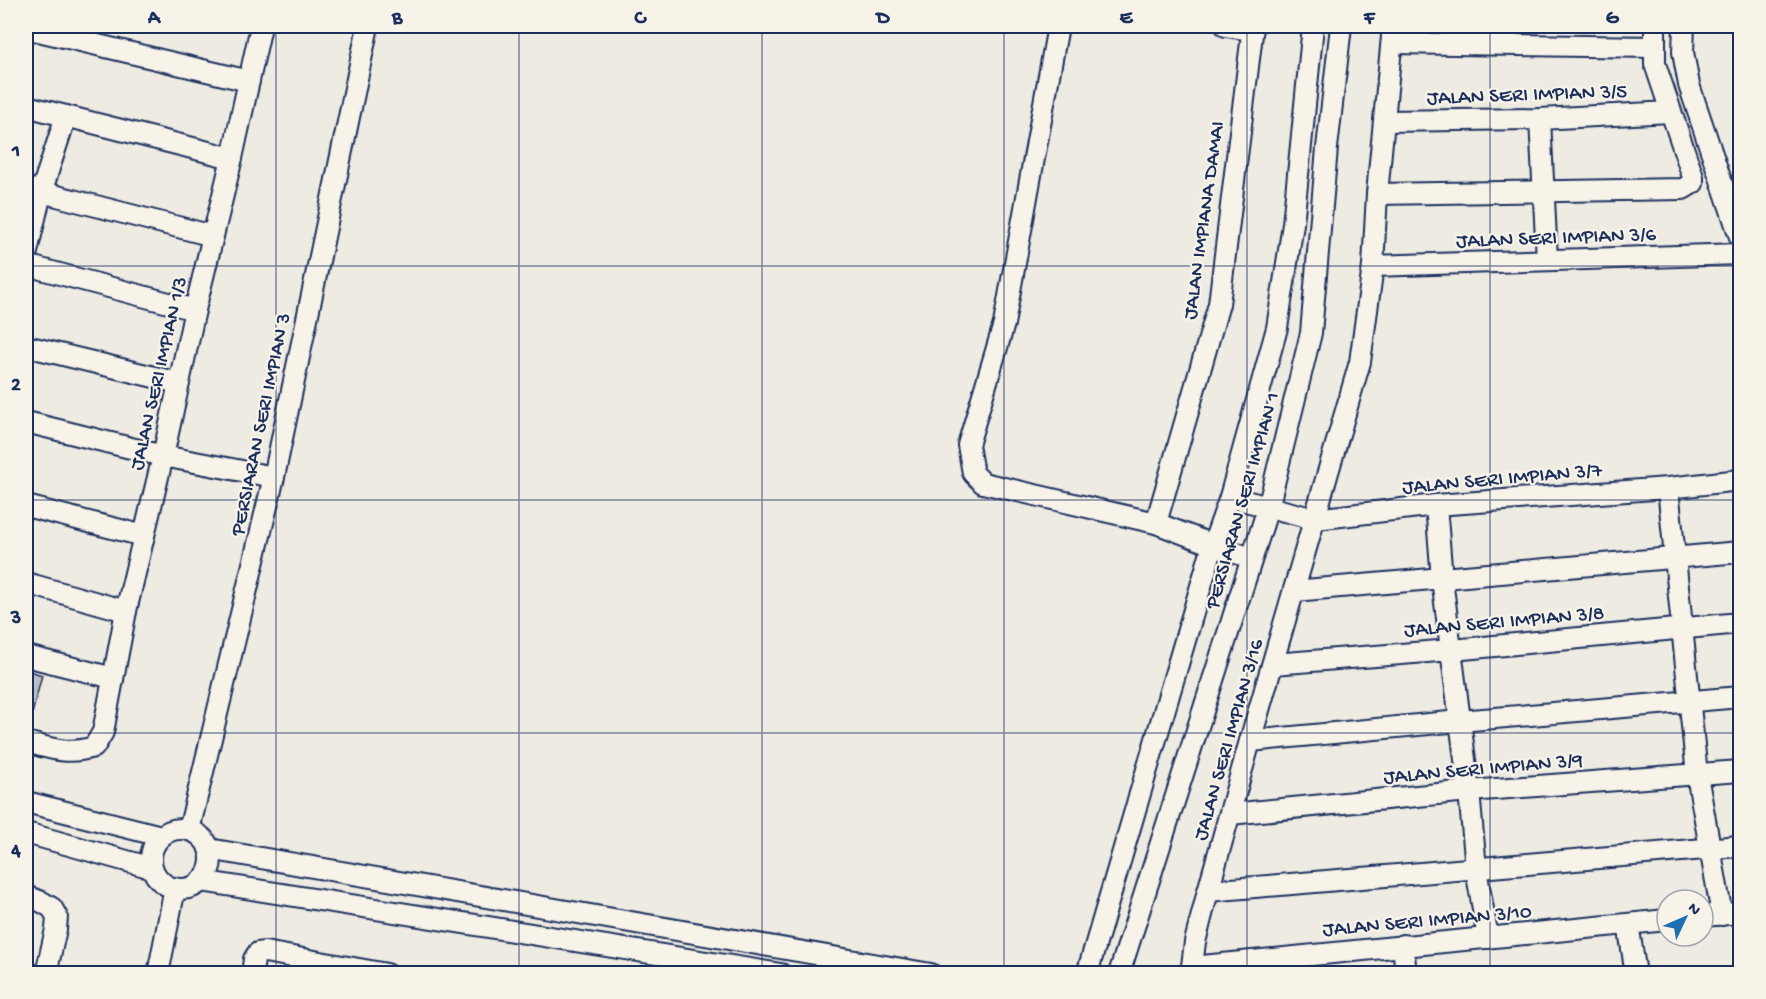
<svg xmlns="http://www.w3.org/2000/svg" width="1766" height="999" font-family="'Gochi Hand',sans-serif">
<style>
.building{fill:#babdc2;stroke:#1b2f5e;stroke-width:1.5}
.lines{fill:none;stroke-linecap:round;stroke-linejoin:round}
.minor-casing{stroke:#1b2f5e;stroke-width:24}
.minor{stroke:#f7f3e8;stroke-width:20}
.grid{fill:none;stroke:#1b2f5e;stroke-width:1.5;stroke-opacity:0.55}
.labels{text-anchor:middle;stroke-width:4.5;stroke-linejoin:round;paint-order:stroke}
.street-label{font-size:21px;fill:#1b2f5e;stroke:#f7f3e8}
.neatline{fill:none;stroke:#1b2f5e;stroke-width:2}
.grid-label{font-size:20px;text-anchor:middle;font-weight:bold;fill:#1b2f5e}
</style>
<rect width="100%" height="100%" fill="#eeebe2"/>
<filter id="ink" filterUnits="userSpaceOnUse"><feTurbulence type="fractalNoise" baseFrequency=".0167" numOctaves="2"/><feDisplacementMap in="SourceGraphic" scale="12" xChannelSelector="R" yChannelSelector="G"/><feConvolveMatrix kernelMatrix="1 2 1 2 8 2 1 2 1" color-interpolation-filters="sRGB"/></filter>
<g filter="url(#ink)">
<!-- building -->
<path class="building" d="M26,670L42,675L30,722L26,721Z"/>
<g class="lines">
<defs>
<g id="minor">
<path d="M1058,26L1004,324L968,445L973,473L983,483L1156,523L1213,545L1251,558"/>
<path d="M1226,26L1252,30"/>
<path d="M1684,26L1683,52L1689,85L1740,237"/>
<path d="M26,28L249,81"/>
<path d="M1392,43L1654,47"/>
<path d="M26,106L232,158"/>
<path d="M1540,119L1547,260"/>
<path d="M1385,121L1540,119L1670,112"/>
<path d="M26,188L213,236"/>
<path d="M1377,194L1683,189L1693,183V177L1655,64V26"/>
<path d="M26,256L41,193L66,116"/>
<path d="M26,265L195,310"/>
<path d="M1373,266L1740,254"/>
<path d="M26,346L179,383"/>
<path d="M26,422L163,456L274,477"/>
<path d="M1668,488L1697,775L1722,915"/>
<path d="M1230,497L1315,519L1436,505L1668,488L1740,480"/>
<path d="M1436,505L1442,579L1469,791L1476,869L1488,938"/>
<path d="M26,506L144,536"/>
<path d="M1156,523L1219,304L1253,26"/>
<path d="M26,583L126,611"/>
<path d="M1294,591L1740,552"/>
<path d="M26,656L113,678"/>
<path d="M1273,664L1452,650L1740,623"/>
<path d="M1250,741L1460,721L1740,697"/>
<path d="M26,742C52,749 67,755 94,747L103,732L126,611L163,456L195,310L232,158L261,26"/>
<path d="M26,802L161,836"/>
<path d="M1230,814L1469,791L1740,771"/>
<circle cx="181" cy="859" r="30"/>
<path d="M189,830L274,477L368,26"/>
<path d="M26,833L152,868"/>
<path d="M209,849L931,974"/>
<path d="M201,881L781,974"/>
<path d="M1208,891L1740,846"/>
<path d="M26,896L42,902L52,908L57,917L56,929L46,974"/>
<path d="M1703,916L1740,913"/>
<path d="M1628,924L1636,974"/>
<path d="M1403,945L1406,974"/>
<path d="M1192,967L1667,920"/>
<path d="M158,974L175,888"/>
<path d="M252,974L254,959L258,953L265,952L387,974"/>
<path d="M1087,974L1213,545L1230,497L1277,328L1293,224L1313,26"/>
<path d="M1119,974L1268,508L1311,333L1327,148L1341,26"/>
<path d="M1191,974L1195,942L1208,891L1250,741L1360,362L1373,266L1377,194L1393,26"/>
</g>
</defs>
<!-- minor casing -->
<use href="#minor" class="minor-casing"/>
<!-- minor -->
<use href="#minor" class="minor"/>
</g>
</g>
<!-- grid -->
<path class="grid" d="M276,26V974M519,26V974M762,26V974M1004,26V974M1247,26V974M1490,26V974M26,266H1740M26,500H1740M26,733H1740"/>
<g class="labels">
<!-- street labels -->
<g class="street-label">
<text transform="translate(1527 93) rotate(-2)" y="7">JALAN SERI IMPIAN 3/5</text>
<text transform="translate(1202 220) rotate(-82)" y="7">JALAN IMPIANA DAMAI</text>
<text transform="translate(1556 236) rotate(-2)" y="7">JALAN SERI IMPIAN 3/6</text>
<text transform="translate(157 373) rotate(-77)" y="7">JALAN SERI IMPIAN 1/3</text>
<text transform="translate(259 424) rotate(-78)" y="7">PERSIARAN SERI IMPIAN 3</text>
<text transform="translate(1502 477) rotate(-5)" y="7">JALAN SERI IMPIAN 3/7</text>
<text transform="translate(1241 500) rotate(-74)" y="7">PERSIARAN SERI IMPIAN 1</text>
<text transform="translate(1504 620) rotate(-5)" y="7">JALAN SERI IMPIAN 3/8</text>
<text transform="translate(1227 739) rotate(-74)" y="7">JALAN SERI IMPIAN 3/16</text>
<text transform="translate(1483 767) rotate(-5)" y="7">JALAN SERI IMPIAN 3/9</text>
<text transform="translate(1427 919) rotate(-5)" y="7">JALAN SERI IMPIAN 3/10</text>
</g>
</g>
<!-- margin -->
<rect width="1766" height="999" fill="none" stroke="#f7f3e8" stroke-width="66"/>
<!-- north arrow -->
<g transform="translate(1685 918) rotate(46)"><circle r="28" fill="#f7f3e8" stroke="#9fa5b1" stroke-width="1.5"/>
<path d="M0-4.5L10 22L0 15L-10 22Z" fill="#1f6fb2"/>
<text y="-9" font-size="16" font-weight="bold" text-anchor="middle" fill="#1b2f5e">N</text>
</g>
<rect x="33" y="33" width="1700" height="933" class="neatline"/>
<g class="grid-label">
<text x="154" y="23">A</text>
<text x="397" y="23">B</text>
<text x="640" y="23">C</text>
<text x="883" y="23">D</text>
<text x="1126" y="23">E</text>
<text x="1369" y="23">F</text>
<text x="1612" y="23">G</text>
<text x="16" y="156">1</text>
<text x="16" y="390">2</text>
<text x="16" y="623">3</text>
<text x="16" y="856">4</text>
</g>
</svg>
